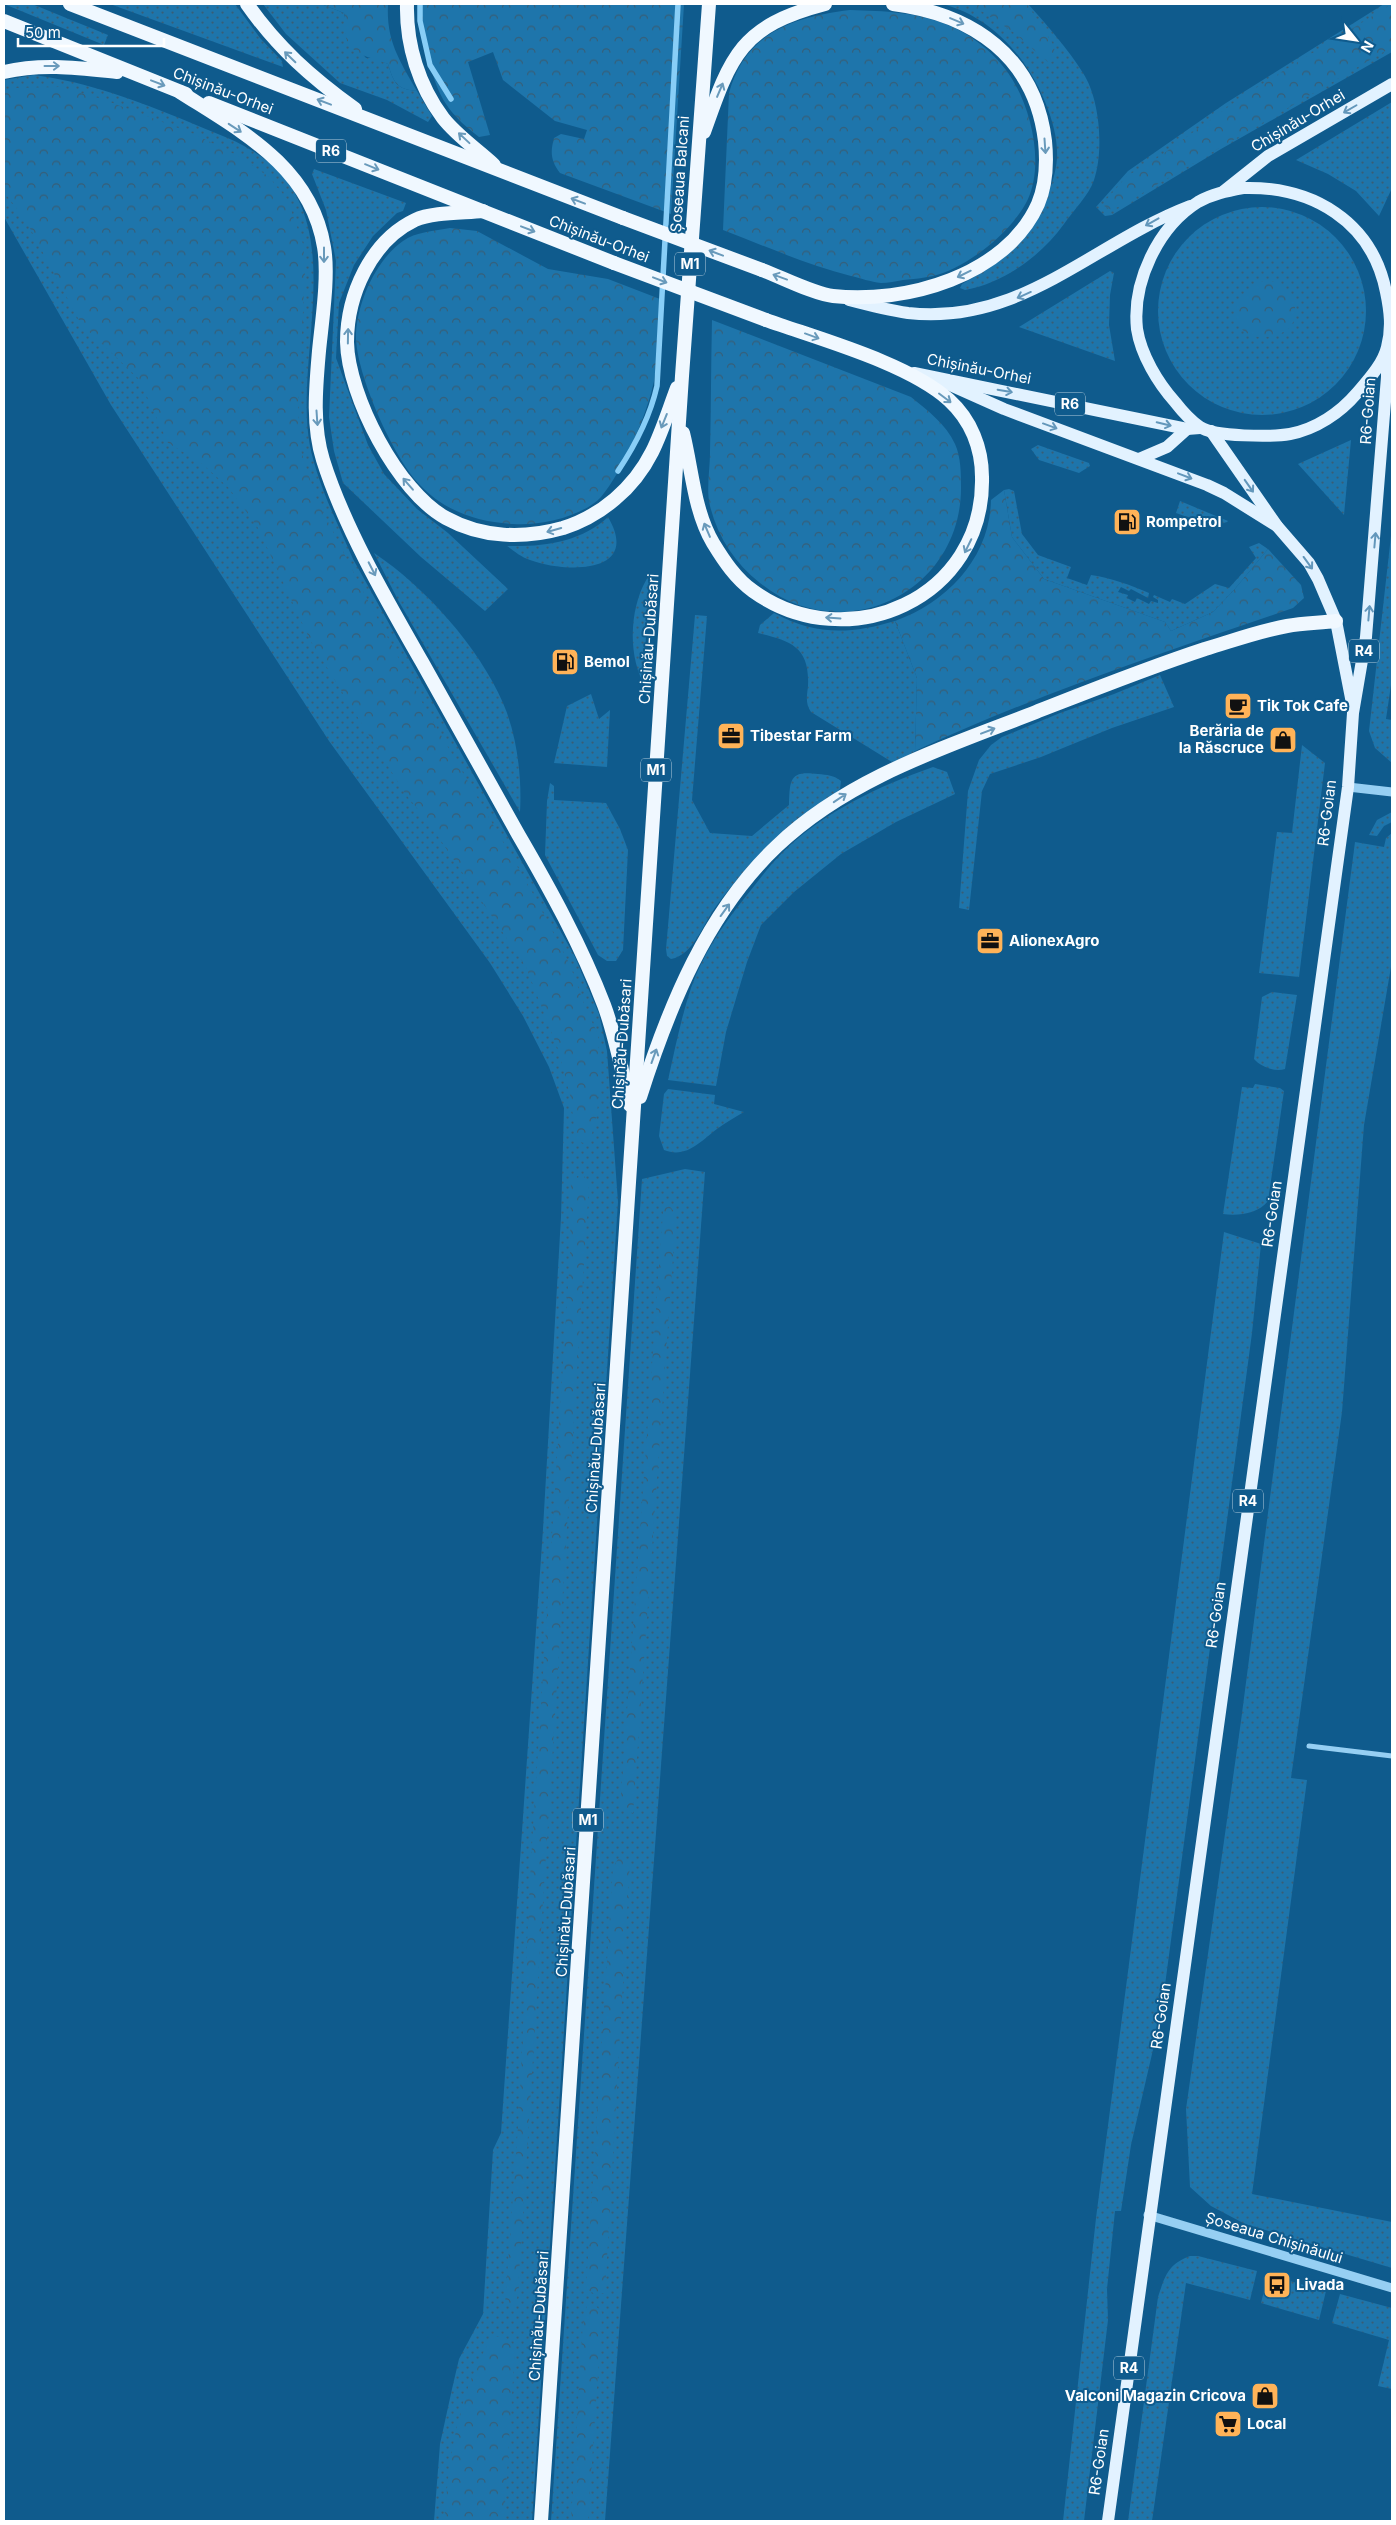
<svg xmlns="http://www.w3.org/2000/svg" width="1396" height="2525" font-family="Inter,sans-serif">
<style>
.grass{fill:url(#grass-dots)}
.forest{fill:url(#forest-crowns)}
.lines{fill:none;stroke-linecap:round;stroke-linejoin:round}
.stream{stroke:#88cef7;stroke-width:5.5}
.minor{stroke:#96cff3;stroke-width:5}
.tertiary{stroke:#96cff3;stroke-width:9}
.primary{stroke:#e2f2ff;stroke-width:12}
.trunk{stroke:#f0f8ff;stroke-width:14}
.trunk-bridge{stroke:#f0f8ff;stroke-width:14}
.oneway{stroke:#699abb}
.oneway2{stroke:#6397bb}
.labels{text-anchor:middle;stroke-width:4;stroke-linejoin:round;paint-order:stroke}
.shield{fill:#0f5b8d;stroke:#b7cedd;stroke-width:1}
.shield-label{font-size:14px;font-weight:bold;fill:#fff}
.street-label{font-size:15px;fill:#fff;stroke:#0f5b8d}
.poi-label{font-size:15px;font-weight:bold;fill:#fff;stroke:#0f5b8d;text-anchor:start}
</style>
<defs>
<pattern id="grass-dots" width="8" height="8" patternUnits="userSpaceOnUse" patternTransform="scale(1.25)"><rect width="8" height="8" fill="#1e75ab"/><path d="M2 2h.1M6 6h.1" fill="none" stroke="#375e77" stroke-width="1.8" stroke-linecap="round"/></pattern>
<pattern id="forest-crowns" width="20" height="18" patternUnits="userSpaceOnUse" patternTransform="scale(1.25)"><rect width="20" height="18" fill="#1e75ab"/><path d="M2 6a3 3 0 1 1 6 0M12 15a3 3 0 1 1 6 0" fill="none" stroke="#375e77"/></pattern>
</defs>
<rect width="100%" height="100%" fill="#0f5b8d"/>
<!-- grass -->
<g class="grass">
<path d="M4,4H32L108,35L104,45Z"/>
<path d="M110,4H235L260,38L282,61L283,67Z"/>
<path d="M263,4H321L344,13L346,23L345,33L366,58H375L388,64C394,83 396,89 417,91L432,116L428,122L387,100L340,83L286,34Z"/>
<path d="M942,4H1028C1047,25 1068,49 1083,73C1100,99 1104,151 1094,180C1089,195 1073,211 1064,224C1041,256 1004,283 965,290L960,288L962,284C976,276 991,268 1004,257C1029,237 1055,191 1057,158C1059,127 1040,84 1021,59C1001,33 975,12 942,4Z"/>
<path d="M1384,4H1392V52L1221,149L1112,215L1105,216L1096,207L1128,171L1226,103Z"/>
<path d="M34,75C88,82 138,101 189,122C209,131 232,138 251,150C357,212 292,351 310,446C318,485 337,522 353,559L575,957L599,1014L607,1051L618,1202L532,2521H434L440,2444L452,2389L459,2359L483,2314L493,2150L501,2133L543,1529L561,1217L564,1108L549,1067L523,1016L490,963L329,741L111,405L4,217V80Z"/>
<path d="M1392,102V188L1379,216L1356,191L1328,174L1296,160Z"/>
<path d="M314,169L406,203L403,211L397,213L373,236L354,265L339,303L336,358L368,445L384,474L417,509L448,533L508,589L485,611L421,557L343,483L334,451L329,417L336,261L326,210L312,174Z"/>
<circle cx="1262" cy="311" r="104"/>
<path d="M1110,271L1114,273L1110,295L1109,325L1115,361L1019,327Z"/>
<path d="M1351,440L1344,515L1298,464Z"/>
<path d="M1038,445L1089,463L1090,466L1079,473L1039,460L1031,449Z"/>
<path d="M1009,489L1014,491L1022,534L1038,555L1071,567L1067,578L1087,585L1091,575C1112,578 1130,585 1149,593L1148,598L1131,589L1129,591L1121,587L1118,592L1128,595L1127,598L1135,602L1137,598L1149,604L1151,601L1158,603V600L1153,597L1154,595L1170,602L1172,599L1185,604L1215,584L1229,588L1256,558L1249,547L1259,543L1268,549L1234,590L1213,612L1171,631L1165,622L1044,579L1012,537L1004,490Z"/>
<path d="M1180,501L1228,521L1227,522L1213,526L1176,513Z"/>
<path d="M608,517C642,575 565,573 530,560C521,557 514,551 507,546C544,547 581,542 608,517Z"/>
<path d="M1392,527V678L1386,719L1392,720V763L1375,748L1369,731Z"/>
<path d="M374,553C425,587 478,646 503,703C517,735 522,777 520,812L398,600Z"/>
<path d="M650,574L643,682C627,652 630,602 650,574Z"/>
<path d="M774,613C816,636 851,634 895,621L917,678L915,751L898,762H892L811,712C805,703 807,696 808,686C810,646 790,641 758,633L760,625Z"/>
<path d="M695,615L707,616L692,800L710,833L752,836L789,805C790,780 789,770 818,774C827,775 834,775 841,781L840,789L834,795C784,831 753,856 717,905C703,923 694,955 671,959L667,956L666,949Z"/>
<path d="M1160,675L1174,707L1112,728L1041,757L990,774L982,791L969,910L959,908L968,791L979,760L991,745L1002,737L1060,713L1114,694Z"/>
<path d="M591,694L599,719L610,710L607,767L554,763L567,706Z"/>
<path d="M1302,745L1325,763L1299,977L1259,973L1277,832L1292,833Z"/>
<path d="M933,767L947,772L955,794L896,822L841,854L794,892L761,925L747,962L726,1032L716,1086L668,1080C675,1049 681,1018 691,988C702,956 722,926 743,900C756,884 768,867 782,853C823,812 879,786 933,767Z"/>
<path d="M550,783L554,786V800L606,803L620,829L628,850L623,950L616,961H607L598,955L545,855L547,801Z"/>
<path d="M1392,812V822L1384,826L1377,836L1369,835L1377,820Z"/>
<path d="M1392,833V961L1364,1125L1342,1412L1291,1778L1307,1780L1252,2194L1392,2222V2268L1245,2224L1211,2206L1190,2187L1186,2109L1241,1721L1355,842L1384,847L1386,838Z"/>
<path d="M1272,992L1297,995L1285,1069C1275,1072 1261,1067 1254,1059L1262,997Z"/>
<path d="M1255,1084L1280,1088L1284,1091L1268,1201C1258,1214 1238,1216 1223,1214L1242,1087L1253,1088Z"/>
<path d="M668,1089L715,1095L714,1104L744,1112C735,1117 725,1123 717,1129C701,1141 686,1159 664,1150L659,1136L664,1094Z"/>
<path d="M685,1169L705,1172L605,2521H551L642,1179Z"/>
<path d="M1224,1232L1261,1244L1252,1333L1161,2015L1131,2145L1121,2211H1115L1107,2289L1108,2320L1084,2521H1063L1096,2218Z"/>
<path d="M1190,2256H1198L1257,2271L1250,2300L1186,2283L1152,2521H1128L1158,2297C1165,2276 1168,2264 1190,2256Z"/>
<path d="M1268,2275L1326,2291L1319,2320L1261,2303Z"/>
<path d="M1340,2294L1392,2308V2389L1378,2386L1389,2340L1332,2323Z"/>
</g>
<!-- forest -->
<g class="forest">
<path d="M321,4H388C386,40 399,60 417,91C396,89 394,83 388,64C372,57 348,56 345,33C344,26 346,20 344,13Z"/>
<path d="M420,4H684L671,214L560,173C551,161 550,153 554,138L561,134L584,139L587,130L555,121L503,80L493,52L468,62L490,135L479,137C444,110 436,93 427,50C423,34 420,20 420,4Z"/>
<path d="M971,4H1027L1054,46L1055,60L1049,63L1013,32Z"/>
<path d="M1392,4V47L1122,205L1112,210L1104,206L1106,200L1127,176L1156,159L1246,94Z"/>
<path d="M850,10C884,11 918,12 950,26C970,34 993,52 1006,70C1030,102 1045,161 1028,199C1013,231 967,268 933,276C924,278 913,279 903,280C896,281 888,283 881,283C871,282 860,278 851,276C807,265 765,246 723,230L729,93C745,33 793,17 850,10Z"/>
<path d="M59,87L102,99L194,134L242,158L269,177L287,199L303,244L305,271L298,410L301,451L316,498L365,595L423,704L532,892L570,965L587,1012L598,1034L600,1077L597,1114L590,1141L583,1143L576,1139L570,1095L558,1049L526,967L431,826L404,792L310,640L257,526L228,487L200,462L168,443L139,379L81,324L25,219L4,192V91L15,88Z"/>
<path d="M450,228L477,231L548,269L608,279L660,299C658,326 658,355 654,381C647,415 623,471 601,497C582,517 539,526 513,524C477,522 444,511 419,484C393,457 354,370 356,333C358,301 376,260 403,241C415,232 435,231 450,228Z"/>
<path d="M1267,280C1285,284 1297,294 1295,314C1294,319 1293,325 1289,328C1277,339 1251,341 1241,328C1225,307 1247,285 1267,280Z"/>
<path d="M712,320L911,397C927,410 946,424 955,444C961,457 961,474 961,488C961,593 842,650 760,583C735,563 718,538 710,506C706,490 710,469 710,453C711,409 711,365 712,320Z"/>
<path d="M1004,490L1012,537L1044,579L1165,622L1171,631L1213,612L1234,590L1268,549L1301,585L1304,598L1293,608C1165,652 1037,694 915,751L917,678L895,621C948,602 990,557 991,500Z"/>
<path d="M571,1176H584L589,1184L518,2291L516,2306L510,2307L505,2304L519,2113L531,1860L570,1256Z"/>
<path d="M667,1203L676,1214L633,1813L620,1809L663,1212Z"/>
<path d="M620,1856L630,1861L605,2293L595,2294L586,2289L613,1867Z"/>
<path d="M594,2304L602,2313L588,2521H571L583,2320L587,2306Z"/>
<path d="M493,2336L506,2338L515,2346L504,2521H444C449,2458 458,2390 493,2336Z"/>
</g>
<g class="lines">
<!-- stream -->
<g class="stream">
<path d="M420,4V21L430,65L451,99"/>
<path d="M618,471C636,444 650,417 657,386L678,4"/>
</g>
<!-- minor -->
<path class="minor" d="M1309,1746L1392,1756"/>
<!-- tertiary -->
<g class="tertiary">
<path d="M1348,787L1392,792"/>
<path d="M1148,2215L1392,2288"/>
</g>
<!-- primary -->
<g class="primary">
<path d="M1243,188C1312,186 1372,221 1386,292C1390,311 1392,328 1387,347C1383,364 1368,380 1357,393C1340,413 1316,429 1290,434C1273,437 1214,437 1200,427C1191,421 1182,411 1175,402C1158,383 1141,355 1137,329C1132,282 1158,227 1198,202C1212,194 1227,191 1243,188Z"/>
<path d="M1224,191L1268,156L1392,84"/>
<path d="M849,300C868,305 888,310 908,313C1020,326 1093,243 1190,206"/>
<path d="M914,373L1187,429L1200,428"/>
<path d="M939,380L1004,409L1207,485L1224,493L1277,526"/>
<path d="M1211,431L1277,526L1309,563L1318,579L1336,621L1352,703"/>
<path d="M1139,459L1167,447L1187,429"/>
<path d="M1108,2521L1348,787L1353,713L1366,637L1387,377V349"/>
</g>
<!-- trunk -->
<g class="trunk">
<path d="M70,4L623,218"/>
<path d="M247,4C278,48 311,77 355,109"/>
<path d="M407,4C406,45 419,86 443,118C457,136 478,150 494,165"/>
<path d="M4,21L186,94"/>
<path d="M4,72C42,63 79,68 117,72"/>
<path d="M180,92C241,131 311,167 324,247C329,276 322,320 319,351C316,386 312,425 323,460C344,527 387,601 422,662C454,719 486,777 518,834C550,889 581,945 604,1005C616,1037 622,1072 630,1105"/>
<path d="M209,103L614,263"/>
<path d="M704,132C731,55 741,26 825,4"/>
<path d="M483,211C464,213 432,212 415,220C371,241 347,295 347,342C348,396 398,492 446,518C482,538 524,539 563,528C601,516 634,488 652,452C662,432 669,409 677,388"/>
<path d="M762,270C781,277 814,294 833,296C905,304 1006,276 1038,204C1046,185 1047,161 1045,141C1035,57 973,14 893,4"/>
<path d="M683,433C692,469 694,511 713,543C724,561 736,579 753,591C848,659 985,598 982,477C982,448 971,420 949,400C908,363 819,339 766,320"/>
<path d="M640,1097C669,1006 707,912 777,846C848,778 946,747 1036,712C1092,690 1147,668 1205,649C1232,641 1259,631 1287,626C1303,623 1320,623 1336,621"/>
<path d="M541,2521L682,376L709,4"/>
</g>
<!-- trunk-bridge -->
<g class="trunk-bridge">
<path d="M623,218L762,270"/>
<path d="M614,263L766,320"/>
</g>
</g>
<!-- one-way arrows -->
<defs><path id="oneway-shaft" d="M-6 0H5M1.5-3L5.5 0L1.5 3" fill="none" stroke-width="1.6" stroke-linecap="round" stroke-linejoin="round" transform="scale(1.25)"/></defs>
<g class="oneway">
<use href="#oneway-shaft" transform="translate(957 21) rotate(23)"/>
<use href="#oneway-shaft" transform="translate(290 57) rotate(-136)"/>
<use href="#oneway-shaft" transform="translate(52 66)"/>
<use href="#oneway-shaft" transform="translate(158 83) rotate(21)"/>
<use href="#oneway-shaft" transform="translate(720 90) rotate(-67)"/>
<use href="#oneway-shaft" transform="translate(324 102) rotate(-159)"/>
<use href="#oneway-shaft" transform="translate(235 128) rotate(33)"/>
<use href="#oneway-shaft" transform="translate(464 138) rotate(-137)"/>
<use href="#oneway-shaft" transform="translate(1045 146) rotate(86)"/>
<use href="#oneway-shaft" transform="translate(372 167) rotate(22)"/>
<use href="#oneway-shaft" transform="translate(578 201) rotate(-159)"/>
<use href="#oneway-shaft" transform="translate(528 229) rotate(21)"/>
<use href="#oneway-shaft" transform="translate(716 253) rotate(-159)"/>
<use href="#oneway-shaft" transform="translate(324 255) rotate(90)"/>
<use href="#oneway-shaft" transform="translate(964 274) rotate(154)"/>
<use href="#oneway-shaft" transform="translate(780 277) rotate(-160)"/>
<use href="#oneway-shaft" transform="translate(660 280) rotate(21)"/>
<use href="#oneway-shaft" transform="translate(348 336) rotate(-89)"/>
<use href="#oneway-shaft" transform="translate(812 336) rotate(20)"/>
<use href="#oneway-shaft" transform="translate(945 398) rotate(37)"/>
<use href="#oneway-shaft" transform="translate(317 418) rotate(86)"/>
<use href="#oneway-shaft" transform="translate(664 421) rotate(112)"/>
<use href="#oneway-shaft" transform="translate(408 484) rotate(-131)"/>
<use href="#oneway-shaft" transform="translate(554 530) rotate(164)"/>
<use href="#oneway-shaft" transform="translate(707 530) rotate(-113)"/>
<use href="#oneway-shaft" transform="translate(968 546) rotate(116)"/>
<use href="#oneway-shaft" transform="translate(372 569) rotate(63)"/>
<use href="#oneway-shaft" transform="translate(833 618) rotate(-176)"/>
<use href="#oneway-shaft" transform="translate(988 731) rotate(-21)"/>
<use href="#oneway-shaft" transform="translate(840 798) rotate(-34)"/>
<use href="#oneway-shaft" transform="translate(725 910) rotate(-54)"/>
<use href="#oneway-shaft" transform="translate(654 1056) rotate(-70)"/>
</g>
<g class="oneway2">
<use href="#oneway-shaft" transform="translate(1350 109) rotate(150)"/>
<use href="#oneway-shaft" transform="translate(1152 222) rotate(151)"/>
<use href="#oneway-shaft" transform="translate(1024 295) rotate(156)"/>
<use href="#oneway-shaft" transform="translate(1005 391) rotate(10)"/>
<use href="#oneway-shaft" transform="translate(1164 424) rotate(13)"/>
<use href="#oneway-shaft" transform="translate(1050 426) rotate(20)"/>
<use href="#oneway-shaft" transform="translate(1185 476) rotate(21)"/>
<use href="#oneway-shaft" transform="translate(1249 486) rotate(55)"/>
<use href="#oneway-shaft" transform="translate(1375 540) rotate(-85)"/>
<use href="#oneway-shaft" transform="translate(1308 563) rotate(54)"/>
<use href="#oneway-shaft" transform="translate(1369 613) rotate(-85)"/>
</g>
<!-- icons -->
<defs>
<symbol id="fuel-square" viewBox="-11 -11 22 22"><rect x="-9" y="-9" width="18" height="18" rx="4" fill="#ffb358" stroke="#0f5b8d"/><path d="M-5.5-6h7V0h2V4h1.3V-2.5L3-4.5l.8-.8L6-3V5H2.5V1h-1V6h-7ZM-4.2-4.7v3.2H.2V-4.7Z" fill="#111"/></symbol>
<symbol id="cafe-square" viewBox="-11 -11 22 22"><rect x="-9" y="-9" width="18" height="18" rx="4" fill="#ffb358" stroke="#0f5b8d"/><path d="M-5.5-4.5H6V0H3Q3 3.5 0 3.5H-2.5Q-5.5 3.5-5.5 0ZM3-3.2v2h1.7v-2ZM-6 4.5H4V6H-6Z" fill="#111"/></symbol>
<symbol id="office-square" viewBox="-11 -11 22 22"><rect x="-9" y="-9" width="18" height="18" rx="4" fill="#ffb358" stroke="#0f5b8d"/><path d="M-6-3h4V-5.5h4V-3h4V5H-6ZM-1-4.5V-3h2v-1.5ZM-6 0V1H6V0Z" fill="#111"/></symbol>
<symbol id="shop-square" viewBox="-11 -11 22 22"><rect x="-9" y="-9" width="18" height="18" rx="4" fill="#ffb358" stroke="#0f5b8d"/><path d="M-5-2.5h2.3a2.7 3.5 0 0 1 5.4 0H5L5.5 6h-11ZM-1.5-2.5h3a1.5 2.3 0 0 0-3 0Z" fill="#111"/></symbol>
<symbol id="bus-square" viewBox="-11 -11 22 22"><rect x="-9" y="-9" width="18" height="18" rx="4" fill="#ffb358" stroke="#0f5b8d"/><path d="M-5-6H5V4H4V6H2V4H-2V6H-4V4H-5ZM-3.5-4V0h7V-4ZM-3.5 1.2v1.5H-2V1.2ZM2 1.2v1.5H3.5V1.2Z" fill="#111"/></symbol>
<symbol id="supermarket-square" viewBox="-11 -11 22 22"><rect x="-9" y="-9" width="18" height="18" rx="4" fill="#ffb358" stroke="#0f5b8d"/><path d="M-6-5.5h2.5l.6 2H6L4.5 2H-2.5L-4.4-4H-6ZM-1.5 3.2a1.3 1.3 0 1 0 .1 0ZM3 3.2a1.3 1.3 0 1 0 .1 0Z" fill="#111"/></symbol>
</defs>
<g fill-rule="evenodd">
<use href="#fuel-square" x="1111" y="506" width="32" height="32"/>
<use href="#fuel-square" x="549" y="646" width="32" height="32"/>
<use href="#cafe-square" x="1222" y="690" width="32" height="32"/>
<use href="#office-square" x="715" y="720" width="32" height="32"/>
<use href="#shop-square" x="1267" y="724" width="32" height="32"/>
<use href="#office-square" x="974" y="925" width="32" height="32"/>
<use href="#bus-square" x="1261" y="2269" width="32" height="32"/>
<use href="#shop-square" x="1249" y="2380" width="32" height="32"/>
<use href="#supermarket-square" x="1212" y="2408" width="32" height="32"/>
</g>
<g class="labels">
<!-- shield labels -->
<g class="shield">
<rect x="316" y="139.5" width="30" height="23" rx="4"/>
<rect x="675" y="252.5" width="30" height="23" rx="4"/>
<rect x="1055" y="392.5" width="30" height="23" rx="4"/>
<rect x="1349" y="639.5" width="30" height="23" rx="4"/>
<rect x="641" y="758.5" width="30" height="23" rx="4"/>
<rect x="1233" y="1489.5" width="30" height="23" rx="4"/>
<rect x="573" y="1808.5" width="30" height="23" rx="4"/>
<rect x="1114" y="2356.5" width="30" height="23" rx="4"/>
</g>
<g class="shield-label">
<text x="331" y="156">R6</text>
<text x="690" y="269">M1</text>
<text x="1070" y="409">R6</text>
<text x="1364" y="656">R4</text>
<text x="656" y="775">M1</text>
<text x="1248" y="1506">R4</text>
<text x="588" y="1825">M1</text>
<text x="1129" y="2373">R4</text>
</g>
<!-- street labels -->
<g class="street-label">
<text transform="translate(223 91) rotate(21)" y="5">Chișinău-Orhei</text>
<text transform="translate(1298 121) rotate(-31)" y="5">Chișinău-Orhei</text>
<text transform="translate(680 174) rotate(-86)" y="5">Șoseaua Balcani</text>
<text transform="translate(599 239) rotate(21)" y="5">Chișinău-Orhei</text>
<text transform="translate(979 369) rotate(11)" y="5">Chișinău-Orhei</text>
<text transform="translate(1368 411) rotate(-86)" y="5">R6-Goian</text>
<text transform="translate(649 639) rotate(-86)" y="5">Chișinău-Dubăsari</text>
<text transform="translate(1327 813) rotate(-83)" y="5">R6-Goian</text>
<text transform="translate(622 1044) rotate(-86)" y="5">Chișinău-Dubăsari</text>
<text transform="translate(1272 1214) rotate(-82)" y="5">R6-Goian</text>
<text transform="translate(596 1448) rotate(-86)" y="5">Chișinău-Dubăsari</text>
<text transform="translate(1216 1615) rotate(-82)" y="5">R6-Goian</text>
<text transform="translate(566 1912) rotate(-86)" y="5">Chișinău-Dubăsari</text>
<text transform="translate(1161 2016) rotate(-82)" y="5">R6-Goian</text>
<text transform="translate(1274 2238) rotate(17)" y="5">Șoseaua Chișinăului</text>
<text transform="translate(539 2316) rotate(-86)" y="5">Chișinău-Dubăsari</text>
<text transform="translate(1099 2462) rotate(-82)" y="5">R6-Goian</text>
</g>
<!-- poi labels -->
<g class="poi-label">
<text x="1146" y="527">Rompetrol</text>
<text x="584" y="667">Bemol</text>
<text x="1257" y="711">Tik Tok Cafe</text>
<text x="1264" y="736" text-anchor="end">Berăria de<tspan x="1264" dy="17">la Răscruce</tspan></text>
<text x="750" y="741">Tibestar Farm</text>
<text x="1009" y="946">AlionexAgro</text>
<text x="1296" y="2290">Livada</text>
<text x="1246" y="2401" text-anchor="end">Valconi Magazin Cricova</text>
<text x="1247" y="2429">Local</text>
</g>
</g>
<!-- border -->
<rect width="1396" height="2525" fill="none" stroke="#ffffff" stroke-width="10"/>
<!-- north arrow -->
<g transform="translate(1356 40) rotate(120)" stroke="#0f5b8d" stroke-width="4" paint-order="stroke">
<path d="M0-4L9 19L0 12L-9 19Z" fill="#ffffff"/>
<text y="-8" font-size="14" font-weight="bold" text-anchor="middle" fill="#ffffff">N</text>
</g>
<!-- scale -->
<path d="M18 38v8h146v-8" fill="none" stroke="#ffffff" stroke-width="2.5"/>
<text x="25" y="38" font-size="15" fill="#ffffff" stroke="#0f5b8d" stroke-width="4" paint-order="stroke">50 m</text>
</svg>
